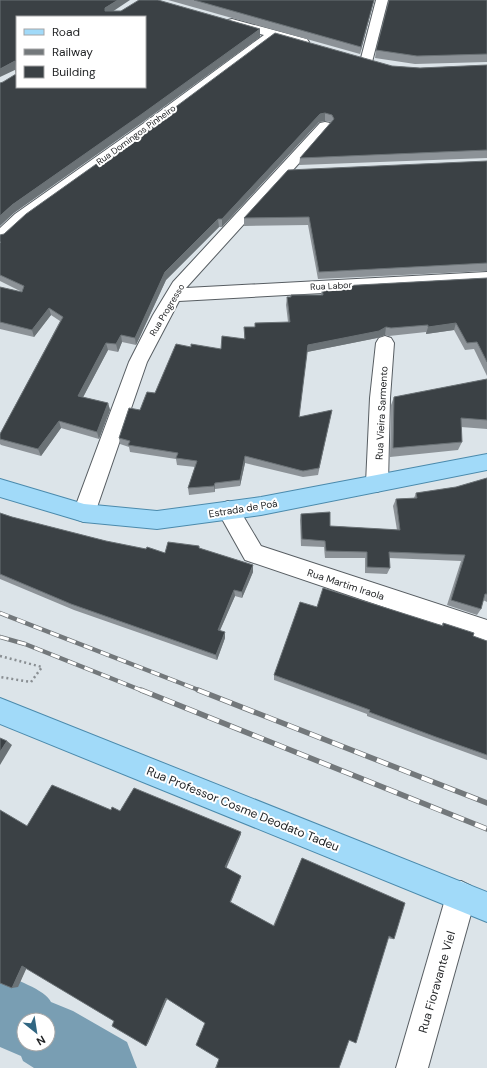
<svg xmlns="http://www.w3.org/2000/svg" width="487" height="1068" font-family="'DM Sans',sans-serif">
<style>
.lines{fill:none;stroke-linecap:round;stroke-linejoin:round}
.river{fill:#799eb3;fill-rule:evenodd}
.minor-casing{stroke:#575d62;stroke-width:2}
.major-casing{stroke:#4b8aac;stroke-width:2}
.path{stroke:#898e92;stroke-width:2.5;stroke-dasharray:2 3;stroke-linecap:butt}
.minor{fill:#fff;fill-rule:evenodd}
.major{fill:#a1daf9;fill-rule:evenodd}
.rail-far1-casing{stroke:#73787b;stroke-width:4.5}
.rail-casing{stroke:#73787b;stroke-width:5.5}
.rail-far1{stroke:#fff;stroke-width:3;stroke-dasharray:9;stroke-linecap:butt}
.rail{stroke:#fff;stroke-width:4;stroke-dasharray:12;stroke-linecap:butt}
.wall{fill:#8c9297}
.shaded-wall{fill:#6b7276}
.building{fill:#3b4145;stroke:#6b7276;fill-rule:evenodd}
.labels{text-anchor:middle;stroke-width:4;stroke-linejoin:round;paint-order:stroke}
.far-street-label{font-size:9px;fill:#1f2123;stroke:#fff}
.street-label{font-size:10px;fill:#1f2123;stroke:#fff}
.near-street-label{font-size:12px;fill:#1f2123;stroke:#fff}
</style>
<rect width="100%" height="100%" fill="#dce4e9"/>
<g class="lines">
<!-- river -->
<path class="river" d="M0,973C12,978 46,990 51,1002L73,1011L127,1042L137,1068H34L23,1061L21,1056L0,1047ZM24,1020H48V1044H24Z"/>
<defs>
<g id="minor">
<path d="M376,0H388L372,62L371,65H361L360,62Z"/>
<path d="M232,19L307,39L309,42L307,45L303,46L275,38L154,129L27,220L6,241L0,242V228L15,214L144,123L264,35L228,26L226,23L228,20Z"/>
<path d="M325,122L330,123L332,126L330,129L186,288L487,272V284L179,301L147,362L95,513L92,519L84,522L76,519L73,513L129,362L153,315L173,282L320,123Z"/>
<path d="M385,336L391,338L394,343L390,398L388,483L384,489L377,492L370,489L366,483L370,398L376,343L379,338Z"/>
<path d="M228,501L236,504L261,546L487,620V642L245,560L217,510L220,504Z"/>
<path d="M461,881L471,886L476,896L428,1068H396L446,896L451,886Z"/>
</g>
<g id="major">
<path d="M487,454V470L261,515L157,529L84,522L0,497V479L84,504L157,511L261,497Z"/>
<path d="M0,698L487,892V922L0,724Z"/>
</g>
</defs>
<!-- minor casing -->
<use href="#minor" class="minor-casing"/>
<!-- major casing -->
<use href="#major" class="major-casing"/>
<!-- path -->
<path class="path" d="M0,656L42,667L31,682L0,677"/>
<!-- minor -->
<use href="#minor" class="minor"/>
<!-- major -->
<use href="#major" class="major"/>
<defs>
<g id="rail-far1">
<path d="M0,613L201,691"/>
<path d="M0,637L25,644L143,691"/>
</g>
<g id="rail">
<path d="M141,690L487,829"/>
<path d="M198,690L487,803"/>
</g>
</defs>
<!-- rail-far1 casing -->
<use href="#rail-far1" class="rail-far1-casing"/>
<!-- rail casing -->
<use href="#rail" class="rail-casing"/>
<!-- rail-far1 -->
<use href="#rail-far1" class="rail-far1"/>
<!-- rail -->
<use href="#rail" class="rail"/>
</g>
<!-- wall -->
<g class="wall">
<path d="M168,0H374L360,54Z"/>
<path d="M487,0V62L415,64L375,58L376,50Z"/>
<path d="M487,65V158L299,165L300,158L331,122L325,121L319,122L222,227H219L166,280L136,345L122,342L118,352L108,350L83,397L108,403L110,410L99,439L61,428L41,456L1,445L0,444V434L60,321L51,315L34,337L0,329V287L22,292L0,281V235L4,234L392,66L420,68Z"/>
<path d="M487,161V271L318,279L308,225L244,226V218Z"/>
<path d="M487,278V376L474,349L465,350L454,330L426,334V332L389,336L385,335L377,338L307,352L299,417L332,410L318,475L303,477L245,463L240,486L215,489V492L189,495L188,488L195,467L177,465L176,459L130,452L129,447L120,444L119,438L140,410L155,393L191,347L221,349L244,339V327H255L288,322L286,305L287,297H290L291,295H321L322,287Z"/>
<path d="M487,379V429L461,427L462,442L458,450L390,457L391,405L394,397Z"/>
<path d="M487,478V602L483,600L481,609L477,615L447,605L461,561L389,558L390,568L387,574L365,573V558H325L324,547L301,546L300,520L301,514L330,526L397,530L393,506L396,499L414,498L416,493L456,487Z"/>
<path d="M0,513L12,517L106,541L165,553L199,546V548L253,565V572L242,598L235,596L220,630L225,638L217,660L74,610L0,579Z"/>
<path d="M317,607L442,625L443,623L473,636L487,641V760L432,740L367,716V714L274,680V675Z"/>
<path d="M111,810L241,834L226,868L241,876V877L231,902L273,926L302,858L394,939H391L388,938L349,1040L339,1068H215L219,1059L205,1023L167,999L148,1043L146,1046L114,1021L26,968L18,987L27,826Z"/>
</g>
<!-- shaded-wall -->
<g class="shaded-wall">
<path d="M118,0H130L106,16L105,11V8Z"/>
<path d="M374,0L360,54L361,47Z"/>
<path d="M260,29V37L143,122L14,213L0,226V216L12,205Z"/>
<path d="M15,61L17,69L0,77V69Z"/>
<path d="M325,113V121L319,122L222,227V219L320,114Z"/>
<path d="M218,219L219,227L166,280L136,345L135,338L165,272Z"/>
<path d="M49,308L51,315L34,337L32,330Z"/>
<path d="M456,323L454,330L426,334L428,327Z"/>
<path d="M386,327L385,335L377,338L307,352L308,345Z"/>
<path d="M121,335L122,342L118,352L116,344Z"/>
<path d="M106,343L108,350L80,403L78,396Z"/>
<path d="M108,403L110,410L99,439L97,432Z"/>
<path d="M59,421L61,428L41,456L38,449Z"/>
<path d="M245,456V463L240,486V480Z"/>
<path d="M215,483V492L214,486Z"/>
<path d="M253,565V572L242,598V592Z"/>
<path d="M234,590L235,596L218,635V630Z"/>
<path d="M225,632V638L217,660L216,655Z"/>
<path d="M7,741L12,745L0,765V752Z"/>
<path d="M241,832V834L226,869L225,867Z"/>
<path d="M241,876V877L230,903V902Z"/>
<path d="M28,965L18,987L12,988L22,966Z"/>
<path d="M168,997L148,1043L146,1046L166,998Z"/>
</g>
<!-- building -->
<g class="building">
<path d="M0,0H118L105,8V11H121L139,0H158L260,29L142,114L12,205L0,216V83L3,82L16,74L15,61L0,69ZM17,17H145V87H17Z"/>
<path d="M194,0H374L361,47Z"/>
<path d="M389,0H487V54L417,56L376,50Z"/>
<path d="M275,33L392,66L420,68L487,65V150L300,158L334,119L332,115L325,113L320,114L222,219H218L165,272L135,338L121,335L116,344L106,343L78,396L108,403L97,432L59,421L38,449L0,439V434L63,317L49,308L32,330L0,322V287L22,292L24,286L0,275V243L1,242H0V235L4,234L26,214L154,123Z"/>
<path d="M487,161V263L319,272L309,217L244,218L288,170Z"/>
<path d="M487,278V362L477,342L467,343L456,323L428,327V325L391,328L386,327L379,331L308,345L299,417L332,410L319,468L303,471L245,456L240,480L215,483L214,486L188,488L197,461L176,458L178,453L128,445L130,441L119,438L129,408L140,410L147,392L155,393L176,344L191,347V344L221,349L222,336L245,339L244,327H255V323L290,322L287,297H291V295H323L322,287Z"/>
<path d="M487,379V420L461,418L462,442L393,448L394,397Z"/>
<path d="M487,478V594H485L481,609L451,600L465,555L389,552L390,568L367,567V552L326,551L325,541L302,539L301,514L330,512V526L400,530L396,499L417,498L416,493L456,487Z"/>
<path d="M0,513L12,517L106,541L146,549L147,547L165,553L168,542L199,546V548L253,565L242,592L234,590L218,630L225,632L216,655L71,604L0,574Z"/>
<path d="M323,588L443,626V623L474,633L473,636L487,641V755L436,737L369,712L370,710L274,675L300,602L317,607Z"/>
<path d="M0,738L7,741L0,752Z"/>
<path d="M52,785L111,810L112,807L120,811L134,788L241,832L225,867L241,876L230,902L274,926L302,858L405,903L394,939L389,936L356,1043L349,1040L339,1068H216L219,1059L196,1045L205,1023L166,998L146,1046L112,1026L114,1021L22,966L12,988L0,983V810L27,826Z"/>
</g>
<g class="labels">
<!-- far-street labels -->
<g class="far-street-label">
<text transform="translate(136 135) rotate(-36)" y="3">Rua Domingos Pinheiro</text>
<text transform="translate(331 286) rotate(-3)" y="3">Rua Labor</text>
<text transform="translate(167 310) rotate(-59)" y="3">Rua Progresso</text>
</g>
<!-- street labels -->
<g class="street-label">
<text transform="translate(381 413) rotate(-87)" y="4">Rua Vieira Sarmento</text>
<text transform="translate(243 508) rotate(-9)" y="4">Estrada de Poá</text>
<text transform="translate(346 584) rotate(18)" y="4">Rua Martim Iraola</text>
</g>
<!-- near-street labels -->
<g class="near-street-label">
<text transform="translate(243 809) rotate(22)" y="4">Rua Professor Cosme Deodato Tadeu</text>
<text transform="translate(437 982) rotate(-74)" y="4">Rua Fioravante Viel</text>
</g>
</g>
<!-- legend -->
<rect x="16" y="16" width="130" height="72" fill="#ffffff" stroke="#a5a6a7"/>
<rect x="24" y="29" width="20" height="6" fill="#a1daf9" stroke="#a5a6a7"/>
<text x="52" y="36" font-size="12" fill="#1f2123">Road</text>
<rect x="24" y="49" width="20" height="6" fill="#73787b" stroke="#a5a6a7"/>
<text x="52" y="56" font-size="12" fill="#1f2123">Railway</text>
<rect x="24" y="66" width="20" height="12" fill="#3b4145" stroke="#a5a6a7"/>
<text x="52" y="76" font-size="12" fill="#1f2123">Building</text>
<!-- north arrow -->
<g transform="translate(36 1032) rotate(150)"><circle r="19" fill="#ffffff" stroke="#a5a6a7"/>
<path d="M0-3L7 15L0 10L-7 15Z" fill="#316682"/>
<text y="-6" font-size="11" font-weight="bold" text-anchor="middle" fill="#1f2123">N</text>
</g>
</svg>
